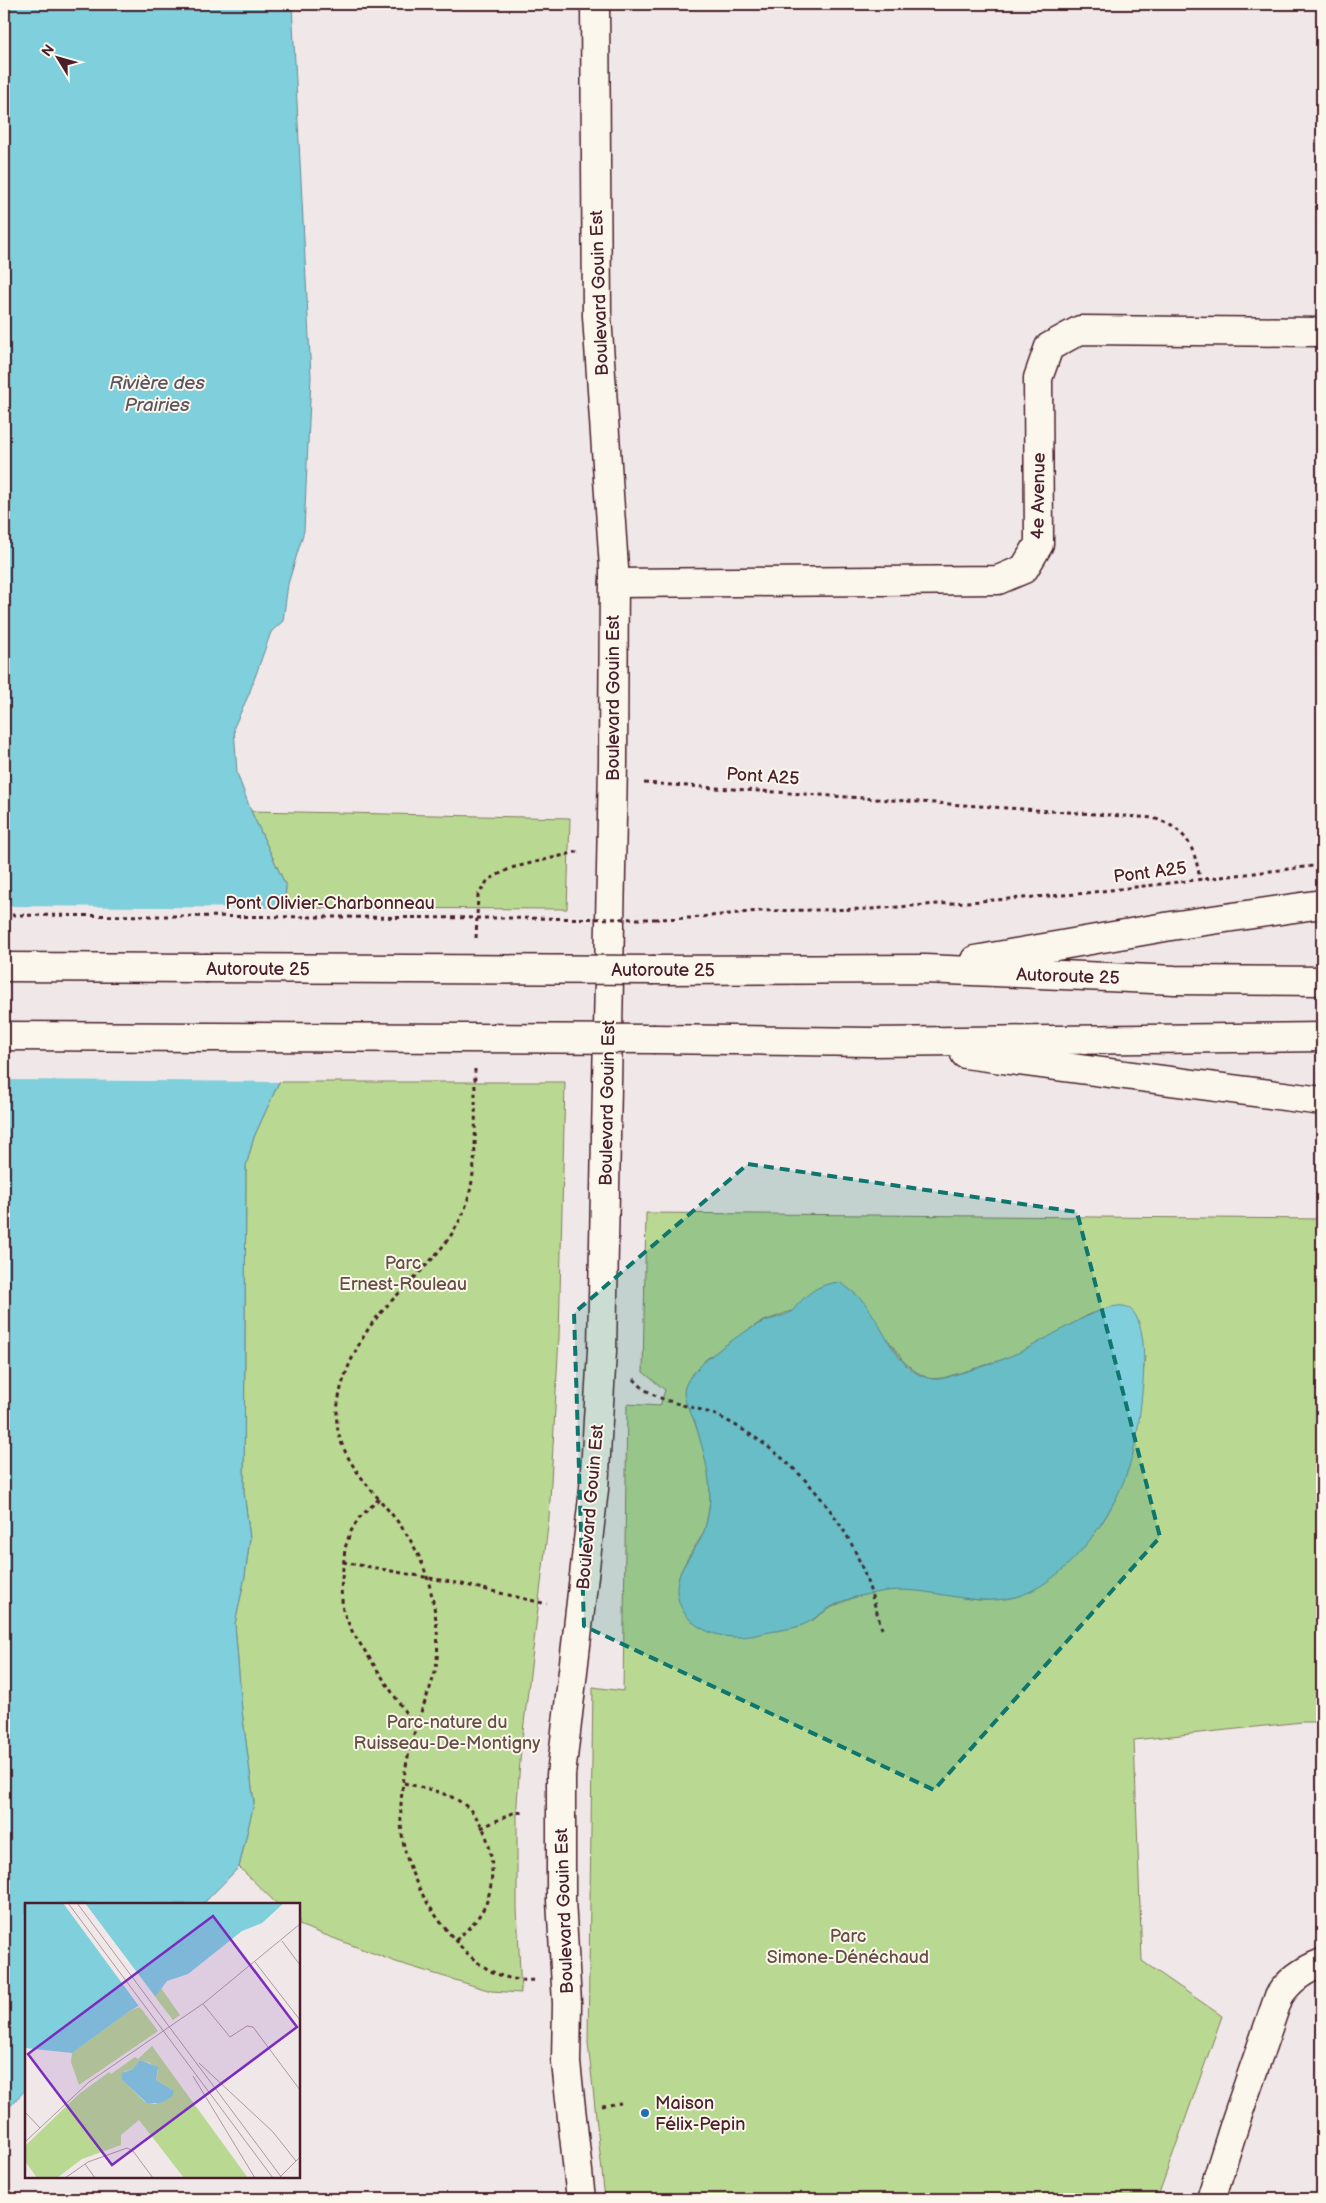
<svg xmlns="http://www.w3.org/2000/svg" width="1326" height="2203" font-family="'Balsamiq Sans',sans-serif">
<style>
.green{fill:#b9d992;stroke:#827c5e;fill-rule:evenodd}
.water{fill:#7fcfdc;stroke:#6a8995}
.pier{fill:#f0e8e8}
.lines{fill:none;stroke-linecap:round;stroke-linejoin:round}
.street-casing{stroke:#4a1f2b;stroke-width:31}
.secondary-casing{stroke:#4a1f2b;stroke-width:31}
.highway-casing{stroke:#4a1f2b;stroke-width:31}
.path{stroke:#4a1f2b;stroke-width:3;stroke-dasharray:4 4;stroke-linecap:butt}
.street{stroke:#fbf7ec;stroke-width:28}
.secondary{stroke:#fbf7ec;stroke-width:28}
.highway{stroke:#fbf7ec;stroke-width:28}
.highway-bridge-casing{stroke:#4a1f2b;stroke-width:31;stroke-linecap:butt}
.path-bridge{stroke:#4a1f2b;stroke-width:3;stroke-dasharray:4 4;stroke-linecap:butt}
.highway-bridge{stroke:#fbf7ec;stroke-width:28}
.marked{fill:#0f766e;fill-opacity:0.2;stroke:#0f766e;stroke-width:4;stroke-dasharray:10 6;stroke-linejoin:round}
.poi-dot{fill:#1f6fb2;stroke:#fbf7ec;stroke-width:2}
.labels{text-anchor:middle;stroke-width:4;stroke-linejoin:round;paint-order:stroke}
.street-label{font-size:18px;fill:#4a1f2b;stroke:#fbf7ec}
.park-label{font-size:18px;fill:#664e45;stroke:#fbf7ec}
.poi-label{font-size:18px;fill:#4a1f2b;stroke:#fbf7ec;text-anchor:start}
.water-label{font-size:19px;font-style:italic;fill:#5a5460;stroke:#fbf7ec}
.inset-road{fill:none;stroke:#ae989c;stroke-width:1}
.view{fill:#7b2cbf;fill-opacity:0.15;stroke:#7b2cbf;stroke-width:2.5}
.inset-edge{fill:none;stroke:#4a1f2b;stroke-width:2.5}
</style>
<rect width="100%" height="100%" fill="#f0e8e8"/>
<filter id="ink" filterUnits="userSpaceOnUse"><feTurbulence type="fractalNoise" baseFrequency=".02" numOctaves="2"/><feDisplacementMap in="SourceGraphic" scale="10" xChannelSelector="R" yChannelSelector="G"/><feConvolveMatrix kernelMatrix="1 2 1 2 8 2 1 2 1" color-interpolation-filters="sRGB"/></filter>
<g filter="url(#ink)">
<!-- green -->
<g class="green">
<path d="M251,811L570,818L567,909L288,908L285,898L286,886Z"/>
<path d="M279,1082H565L559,1337L549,1518L521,1748L517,1803V1908L521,1993L491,1991L396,1962L299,1925V1904H277L239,1867L254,1803L242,1711L235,1624L245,1576L250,1538L244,1492L246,1166L254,1137Z"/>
<path d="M646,1213L1322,1219V1722H1302L1134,1740L1142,1961L1222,2016L1157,2199H605L588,2043L593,1687L623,1691L627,1404L660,1406L665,1390L643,1372ZM791,1311L889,1341L904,1362L915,1371L929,1379L943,1378L1003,1360L1032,1347L1092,1313L1145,1356C1137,1441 1128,1518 1055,1572C1030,1591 1015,1600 983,1600C966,1600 948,1594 931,1591C890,1585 845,1594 813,1620L686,1615C671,1586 678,1574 694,1548C697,1543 702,1537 704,1532C706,1525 708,1516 709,1509C714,1473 699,1431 685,1398L705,1360L759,1323Z"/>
</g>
<!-- water -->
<g class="water">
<path d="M4,4H292L311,377L304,531L288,584L283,621L271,632L249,694L234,727L237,773L251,811L286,886L285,898L288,908L279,1082L254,1137L246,1166L244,1492L250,1538L245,1576L235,1624L242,1711L254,1803L239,1867L203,1904H26V2089L4,2113Z"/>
<path d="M839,1282C850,1289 859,1296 867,1306C884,1329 897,1370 928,1378C939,1382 953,1375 964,1372C985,1366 1006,1359 1026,1349C1046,1340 1108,1298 1127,1307C1147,1316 1144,1366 1143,1383C1140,1415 1137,1448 1125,1478C1107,1525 1059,1592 1005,1599C963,1605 923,1584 880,1592C863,1595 846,1598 831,1607C820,1613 812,1622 800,1626C791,1629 780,1630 770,1632C759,1634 746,1638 734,1637C707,1636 679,1621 677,1591C676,1567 697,1552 704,1531C706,1525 708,1516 709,1509C713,1481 703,1450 695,1422C691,1412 681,1399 685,1387C691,1366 743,1331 763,1322C772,1318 783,1317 791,1312C795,1309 797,1304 801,1301C813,1289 822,1284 839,1282Z"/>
</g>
<!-- pier -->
<path class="pier" d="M4,906L291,908L282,1082L4,1080Z"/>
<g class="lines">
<defs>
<g id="street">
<path d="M614,583L998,580L1024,569L1039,544L1038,378L1049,347L1080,330L1322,332"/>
<path d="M1211,2199L1237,2117L1279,1996C1290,1979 1304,1970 1322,1963"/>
</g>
<path id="secondary" d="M581,2199L566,2063L567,2003L561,1900V1775L594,1489L602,1351L613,763L614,568L597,316L595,4"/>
<g id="highway">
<path d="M975,960L1171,926L1322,904"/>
<path d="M4,967L205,968"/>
<path d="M655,970L925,969L1175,980L1322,981"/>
<path d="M655,1039L871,1042L1322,1037"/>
<path d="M965,1054L1322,1101"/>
</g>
</defs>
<!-- street casing -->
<use href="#street" class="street-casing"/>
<!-- secondary casing -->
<use href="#secondary" class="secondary-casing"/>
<!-- highway casing -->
<use href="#highway" class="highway-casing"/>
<!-- path -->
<g class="path">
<path d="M644,783L1153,818C1186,828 1195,847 1200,880"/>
<path d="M655,919L691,918L759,911L870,909L1077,894L1322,865"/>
<path d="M476,938L478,895L488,880L511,868L581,851"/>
<path d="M475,1069C474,1110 480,1173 464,1211C446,1255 403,1284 374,1321C359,1341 346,1368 340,1392C338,1402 336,1415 337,1424C342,1468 384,1499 407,1535C417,1550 426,1570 430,1588C436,1612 440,1642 436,1667C432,1687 422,1707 416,1727C390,1814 394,1868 454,1939C475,1964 500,1983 535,1980"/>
<path d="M634,1379C656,1406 693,1403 722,1418C778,1447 821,1489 851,1543C865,1570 873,1600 882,1629"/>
<path d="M379,1499L359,1518L350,1533L345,1548L341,1589L343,1611L353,1633L415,1727"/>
<path d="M343,1562L462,1584L547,1604"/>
<path d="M404,1783C423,1788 446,1792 462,1803C492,1824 499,1874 485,1906C478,1920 467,1930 455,1941"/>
<path d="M481,1828L513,1813L524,1812"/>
<path d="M602,2106L621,2103"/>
</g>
<!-- street -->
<use href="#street" class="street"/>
<!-- secondary -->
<use href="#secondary" class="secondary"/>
<!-- highway -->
<use href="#highway" class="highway"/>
<defs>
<g id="highway-bridge">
<path d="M205,968L655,970"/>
<path d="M4,1036L655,1039"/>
</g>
</defs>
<!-- highway-bridge casing -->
<use href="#highway-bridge" class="highway-bridge-casing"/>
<!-- path-bridge -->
<path class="path-bridge" d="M4,915L655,919"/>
<!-- highway-bridge -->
<use href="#highway-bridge" class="highway-bridge"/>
</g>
</g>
<!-- marked area -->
<path class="marked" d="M748,1164L1077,1212L1160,1537L934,1790L584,1626L574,1313Z"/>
<!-- markers -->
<circle class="poi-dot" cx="645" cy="2113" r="5"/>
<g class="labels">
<!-- street labels -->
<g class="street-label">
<text transform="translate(599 293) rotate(-92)" y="6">Boulevard Gouin Est</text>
<text transform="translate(1038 496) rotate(-89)" y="6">4e Avenue</text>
<text transform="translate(613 698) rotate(-90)" y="6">Boulevard Gouin Est</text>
<text transform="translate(763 776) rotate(4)" y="6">Pont A25</text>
<text transform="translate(1150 872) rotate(-7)" y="6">Pont A25</text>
<text x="330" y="909">Pont Olivier-Charbonneau</text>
<text x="258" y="975">Autoroute 25</text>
<text x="663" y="976">Autoroute 25</text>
<text transform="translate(1068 976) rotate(2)" y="6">Autoroute 25</text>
<text transform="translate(607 1103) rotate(-89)" y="6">Boulevard Gouin Est</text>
<text transform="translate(590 1507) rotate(-85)" y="6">Boulevard Gouin Est</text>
<text transform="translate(564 1911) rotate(-92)" y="6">Boulevard Gouin Est</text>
</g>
<!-- park labels -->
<g class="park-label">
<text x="403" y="1269">Parc<tspan x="403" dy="21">Ernest-Rouleau</tspan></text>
<text x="447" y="1728">Parc-nature du<tspan x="447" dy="21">Ruisseau-De-Montigny</tspan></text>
<text x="848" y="1942">Parc<tspan x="848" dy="21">Simone-Dénéchaud</tspan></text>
</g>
<!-- poi labels -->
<g class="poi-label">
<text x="655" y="2109">Maison<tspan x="655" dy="21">Félix-Pepin</tspan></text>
</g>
<!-- water labels -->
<g class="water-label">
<text x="157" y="389">Rivière des<tspan x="157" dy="22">Prairies</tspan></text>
</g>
</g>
<!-- overview -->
<g transform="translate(25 1903)">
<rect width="275" height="275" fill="#f0e8e8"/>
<path d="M136,85L155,112L148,117L130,94ZM115,104L133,128L54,182L46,159L47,150L106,107ZM127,143L223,275H159L114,217L96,232V242L57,256L32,275H12L0,258V243L54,191L84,169L86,171L110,154L113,156ZM115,157L125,160L133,167L131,177L147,187V194L130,201L120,199L97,177L100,168L108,166Z" fill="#b9d992" fill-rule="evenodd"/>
<path d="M0,0H259L237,20L217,28L163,71L142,78L130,94L106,107L47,150L0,145ZM115,157L133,164L131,177L149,188L147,194L135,200H122L97,177V170L108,166Z" fill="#7fcfdc"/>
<path d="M38,0H60L132,96L116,106Z" fill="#f0e8e8"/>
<path class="inset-road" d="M43,0L248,275M52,0L257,275M257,38L275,62M230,59L275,117M178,101L205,134L222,123L228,124L275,187M174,160L248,229L271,258M168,173L230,275M0,209L15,225M0,239L64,179L179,100L275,21M60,261L70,275M40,275L63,259L102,245L108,248L128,275M254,275L275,254"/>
<path class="view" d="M188,13L272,124L87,262L3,151Z"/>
<rect width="275" height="275" class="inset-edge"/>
</g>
<!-- margin -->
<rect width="1326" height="2203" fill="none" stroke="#fbf7ec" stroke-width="20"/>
<rect x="10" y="10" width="1306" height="2183" fill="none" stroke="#4a1f2b" stroke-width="2" filter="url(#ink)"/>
<!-- north arrow -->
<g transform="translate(58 58) rotate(307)" stroke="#fbf7ec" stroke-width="4" paint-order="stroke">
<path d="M0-4L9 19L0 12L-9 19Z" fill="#4a1f2b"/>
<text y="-8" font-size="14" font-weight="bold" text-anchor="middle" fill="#4a1f2b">N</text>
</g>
</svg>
